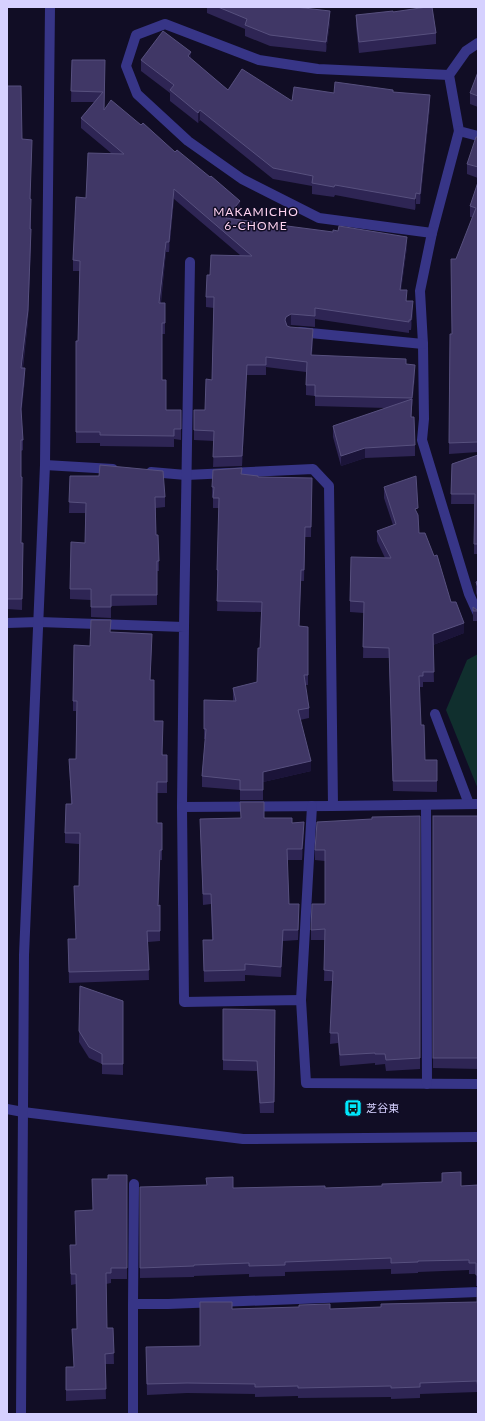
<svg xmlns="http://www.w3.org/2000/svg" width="485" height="1421" font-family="Lato,'Noto Sans JP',sans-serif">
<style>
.green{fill:#102f2e}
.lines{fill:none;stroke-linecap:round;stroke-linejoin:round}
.minor{stroke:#373587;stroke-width:10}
.wall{fill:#2e2554}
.shaded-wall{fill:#1b1439}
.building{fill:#403766;stroke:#57507e}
.labels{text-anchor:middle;stroke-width:3;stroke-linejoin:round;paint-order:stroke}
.poi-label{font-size:11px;fill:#d6d1ff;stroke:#110d25;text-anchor:start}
.neighbourhood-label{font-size:12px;letter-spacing:1px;fill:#ffd3f0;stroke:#110d25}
</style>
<rect width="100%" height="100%" fill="#110d25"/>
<!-- green -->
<path class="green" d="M478,654V789L446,710L467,660Z"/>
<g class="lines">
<!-- minor -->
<g class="minor">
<path d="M478,43L466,51L449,75L459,131L478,136"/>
<path d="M459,131L432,233L420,291L423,344L424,419L422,440L469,594L478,614"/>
<path d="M432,233L319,218L242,179L188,141L137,94L126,66L136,35L165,24L259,60L318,69L449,75"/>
<path d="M300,332L423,344"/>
<path d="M45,465L113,469"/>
<path d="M151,472L186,475L313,469L329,486L333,806"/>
<path d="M7,623L39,622L184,627L182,807L184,1002L301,1000L306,1083L478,1084"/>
<path d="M184,627L190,262"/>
<path d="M435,714L469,804"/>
<path d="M426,805L427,1084"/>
<path d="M182,807L333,806L478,804"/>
<path d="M301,1000L312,806"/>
<path d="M7,1109L23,1112L243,1139L478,1137"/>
<path d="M133,1304L134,1184"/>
<path d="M21,1414L24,955L45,465L50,7"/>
<path d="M133,1414V1304H168L478,1292"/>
</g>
</g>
<!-- wall -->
<g class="wall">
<path d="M207,7H295L330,22L326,52L270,46L245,36V29L207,13Z"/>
<path d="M393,12L436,33V44L359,53L356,26V15Z"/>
<path d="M191,59L228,90L292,101L334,93L393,92L430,106L420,204H416L415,210L335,195L334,197L312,194V186L273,179L200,120L198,123L170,101V93L141,71V60Z"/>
<path d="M72,60H105L104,110L240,212L234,219L407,247L401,290L413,312L411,330H409V333L315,319V327L291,325L288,326L313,340L312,355L406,364L415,375L411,417L415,445V456L365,458L341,466L333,437V426L386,408L315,406V396L306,395V372L266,367V375H247L242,466L213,467L214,441L194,440V410H205L212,380L214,308L206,307V297L210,275L240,255L174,199L169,252H166L161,303H165V334H162V380L166,410H181V440L174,439V447L100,446V443H76V341H78L80,271H73V260L86,198L111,153L81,128V118L94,102H71Z"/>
<path d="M478,72V107L470,104V93Z"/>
<path d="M7,86L22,139L30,199L31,229V240L28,321L23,368L25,379L21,414L23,440V450L21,451V543L23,553L22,610L7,609Z"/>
<path d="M478,137V178L467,174V164Z"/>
<path d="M478,182V452L449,454L450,334H452L472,217H470V206Z"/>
<path d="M478,455V554H474V504H451L452,464Z"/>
<path d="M242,474L258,477L312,478L311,537H305L304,581H301L299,626L308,627V685H305L309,708V718L300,720L311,771L263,782V800H240V790L202,787V776L205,739H204V729L233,701V688L257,682L260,648L261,612L217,611L218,581H217V570L219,508H213V497H212V487Z"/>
<path d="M70,476L165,497V507L156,508V535L159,561V571H157V605L111,606V618L91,617V600L70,599V589L85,543V513H69Z"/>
<path d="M384,487L418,514L419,533L451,602L464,633L433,645L434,682H423V687H419L421,725L425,760H437V792L393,791L389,658H363L364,613L350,612V601L385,558L377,541V531L393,525L384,498Z"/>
<path d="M478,581V599L476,593V582Z"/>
<path d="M473,607L477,610H478V621H473Z"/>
<path d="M110,632L152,645L150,680L154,721L163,755H167V793H157V823H162V860H160L158,905H160V941L148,942L149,980L69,983L68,939H76L74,886H79V844L65,843V833L71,804L69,759H76V711H73V701L90,646Z"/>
<path d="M420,816V1069L386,1071L385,1064L375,1065V1063L340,1066L338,1043L330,1044L332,981H324L325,940H311V930L325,904V861L315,860V850L372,819Z"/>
<path d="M433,816H478V1069L433,1068Z"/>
<path d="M264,818L292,823L304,833L302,860H287L289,904L299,914L298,940L283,941L281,977L245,975V981L204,982L203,940H212L211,904L203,905L200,819Z"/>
<path d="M80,986L123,1001V1075L102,1074V1064L89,1058L79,1042Z"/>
<path d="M223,1009L275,1010L274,1113H260L257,1071L223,1070Z"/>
<path d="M442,1173L461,1186L478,1185V1286H476V1274H469V1270L418,1272V1273L391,1274V1269L285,1272V1276L249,1277V1274L194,1276V1277L140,1278V1268L233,1188H325L382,1186L442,1182Z"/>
<path d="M127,1175V1279H111V1283L106,1284L107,1328H113L114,1364H105L106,1399L66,1401V1367H74L72,1329H77L76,1284L71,1285L70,1256L93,1210L92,1179H108Z"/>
<path d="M477,1288H478V1399L477,1392L420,1394V1398L391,1399V1397L298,1398V1396L255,1397V1394L187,1393L147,1395L146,1347L200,1346L232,1309H330L381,1307L477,1302Z"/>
</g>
<!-- shaded-wall -->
<g class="shaded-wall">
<path d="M330,11V22L326,52V42Z"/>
<path d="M191,52V63L188,56Z"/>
<path d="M430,95V106L420,204V194Z"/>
<path d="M200,110V120L198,123V113Z"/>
<path d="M174,189V199L169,252V242Z"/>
<path d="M416,193V204L415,210V199Z"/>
<path d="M240,201V212L226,228V218Z"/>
<path d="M31,229L28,321L21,378V368Z"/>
<path d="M407,237V247L400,300V290Z"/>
<path d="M166,242V252L159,313V303Z"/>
<path d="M413,301V312L411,330V320Z"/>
<path d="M291,314V325L286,327L285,320L286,317Z"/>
<path d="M313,329V340L311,365V355Z"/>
<path d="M247,365V375L242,466V456Z"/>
<path d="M415,365V375L412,408V398Z"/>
<path d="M25,368V379L21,419V409Z"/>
<path d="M412,399V410L411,428V417Z"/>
<path d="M365,448V458L341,466V456Z"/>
<path d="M301,570V581L299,636V626Z"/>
<path d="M464,623V633L433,645V634Z"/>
<path d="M152,634V645L150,690V680Z"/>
<path d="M311,761V771L263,782V772Z"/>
<path d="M304,822V833L302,860V849Z"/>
<path d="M299,904V914L298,940V930Z"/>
<path d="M283,930V941L281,977V967Z"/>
</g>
<!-- building -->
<g class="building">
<path d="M218,7H295L330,11L326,42L270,35L245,25L247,19Z"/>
<path d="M427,7H432L436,33L359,42L356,15L393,11V12Z"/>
<path d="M163,31L191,52L188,56L228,90L242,69L292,101L294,87L334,93L335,82L393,90V92L430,95L420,194L416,193L415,199L335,185L334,187L312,183L313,176L273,168L200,110L198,113L170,90L174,85L141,60Z"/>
<path d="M72,60H105L104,110L111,100L141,125L143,123L175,152L177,150L210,177L211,176L240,201L226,218L333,232V230L338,231L339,226L407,237L400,290H407L406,301H413L411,320H409V322L315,308V316L291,314L286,317L285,320L287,326L290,327L313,329L311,355L406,359V364L415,365L412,398L315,396V385H306L307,362L266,357V365H247L242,456L213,457L214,431L194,430V410H205L206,379L212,380L214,297H206L207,275H210L211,255L252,256L174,189L169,242H166L159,303H165V323H162V380H166V410H181V429H174V436L100,435V432H76V341H78L80,261L73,260L76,197L86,198L88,153L124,154L81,118L103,92L71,91Z"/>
<path d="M478,72V96L470,93Z"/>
<path d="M7,86H21L22,139L32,140L30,199H31L30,229H31L28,310L21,368H25L21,409L23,440H21V477H22L21,543H23L22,599H7Z"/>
<path d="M476,137H478V167L467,164Z"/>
<path d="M478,182V442L449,443L450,334H452L451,259H456L476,208L470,206Z"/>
<path d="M412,399L411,417H414L415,445L365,448L341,456L333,426Z"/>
<path d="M478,455V544H474L475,494H451L452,464Z"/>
<path d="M100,465L163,471L165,497H155L156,535H158L159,561H157V595H111V607H91V589H70L71,542L85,543L86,503L69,502L70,476H99Z"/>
<path d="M242,468L241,474L258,476V477L312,478L311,527H305L304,570H301L299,626L308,627V675H304L309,708L298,710L311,761L263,772V790H240V780L202,776L206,729H204V700L236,701L233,688L257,682L258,648H260L262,602L217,601L218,570H217L219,498H213L214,487H212L213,470Z"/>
<path d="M416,476L418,508L415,509L418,515L419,533H425L434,556L437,555L451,602H456L464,623L433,634L434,672H423V676H419L421,725H424L425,760H437V781H393L389,648L363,647L364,602L350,601L351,557L391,558L377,531L396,524L384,487Z"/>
<path d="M478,581V588L476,582Z"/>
<path d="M473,607L477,610H478V611H473Z"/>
<path d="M91,620H111L110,632L152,634L150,680H154V721H163L162,755H167V782H157V823H162V850H160L158,906L160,905V931H147L149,970L69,972L68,939H76L74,886H79L80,833H65L66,804H72L69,759H76L77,701H73L74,645L90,646Z"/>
<path d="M240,802H264V818H292V823L304,822L302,849H287L289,904H299L298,930H283L281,967L245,964V970L204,971L203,940H213L211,894H203L200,819L241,818Z"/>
<path d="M420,816V1058L386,1060L385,1054H375V1053L340,1055L338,1033H330L333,971L324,970L325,929L311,930L312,904H325V850H315L317,822L372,819V817Z"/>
<rect x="433" y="816" width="45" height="242"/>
<path d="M80,986L123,1001V1064H102V1054L89,1047L79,1031Z"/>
<path d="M223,1009L275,1010L274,1102L260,1103L257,1061L223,1060Z"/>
<path d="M461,1172V1186L478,1185V1275H476V1263H469V1260L418,1261V1262L391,1263V1258L285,1262V1265L249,1266V1263L194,1265V1266L140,1268V1187L207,1185L206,1178L233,1177V1188L325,1186V1188L382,1186V1184L442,1182V1173Z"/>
<path d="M108,1175H127V1268H111V1273H106L107,1328H113L114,1353L105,1354L106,1389L66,1390V1367H74L72,1329H77L76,1274H71L70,1245H76L75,1211L93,1210L92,1179H108Z"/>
<path d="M477,1288H478V1389L477,1381L420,1383V1387L391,1388V1386L298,1388V1386L255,1387V1384L187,1383L147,1384L146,1347L200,1346V1302H232V1309L299,1307V1305L330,1304V1309L381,1307V1304L477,1302Z"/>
</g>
<!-- icons -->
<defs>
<symbol id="bus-square" viewBox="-11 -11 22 22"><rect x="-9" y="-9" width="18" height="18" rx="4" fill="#00e7fc" stroke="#110d25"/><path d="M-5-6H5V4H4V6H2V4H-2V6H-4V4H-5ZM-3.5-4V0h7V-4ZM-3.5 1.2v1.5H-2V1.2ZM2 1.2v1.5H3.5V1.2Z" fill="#111"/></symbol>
</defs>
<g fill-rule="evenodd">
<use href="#bus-square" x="343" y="1098" width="20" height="20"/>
</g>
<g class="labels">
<!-- poi labels -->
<g class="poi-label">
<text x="366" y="1112">芝谷東</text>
</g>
<!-- neighbourhood labels -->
<g class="neighbourhood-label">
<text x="256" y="216">MAKAMICHO<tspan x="256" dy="14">6-CHOME</tspan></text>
</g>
</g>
<!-- border -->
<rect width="485" height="1421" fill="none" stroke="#d6d1ff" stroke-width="16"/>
</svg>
